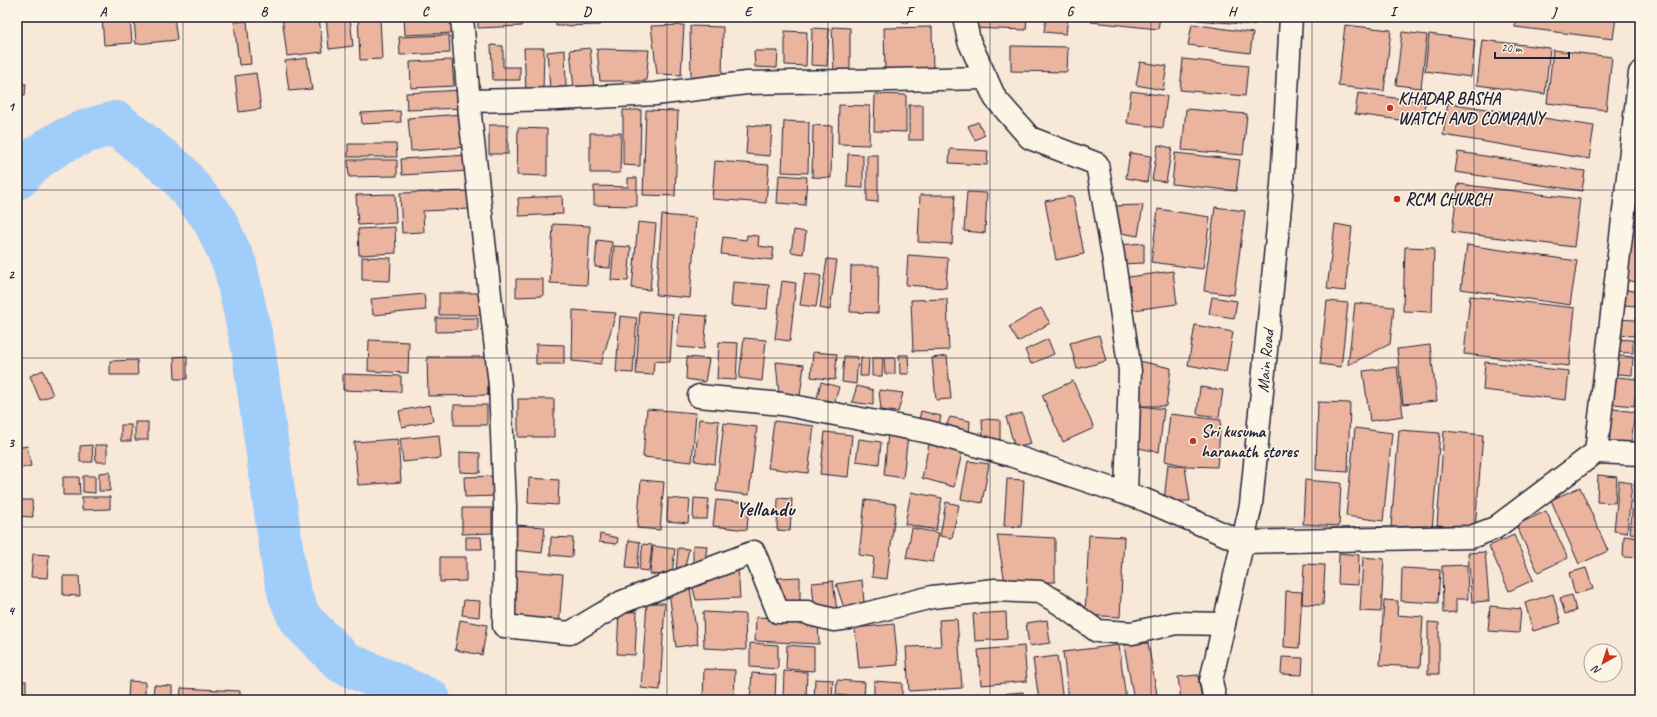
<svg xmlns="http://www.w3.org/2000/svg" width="1657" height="717" font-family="Caveat,sans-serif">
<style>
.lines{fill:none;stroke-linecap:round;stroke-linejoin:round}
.river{stroke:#a0cdfa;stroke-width:44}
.building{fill:#eab49e;stroke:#22223b}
.minor-casing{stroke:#22223b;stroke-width:25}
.highway-casing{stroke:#22223b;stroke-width:25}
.minor{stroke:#fcf5e5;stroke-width:22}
.highway{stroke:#fcf5e5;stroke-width:22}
.grid{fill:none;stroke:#22223b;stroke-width:1;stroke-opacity:0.55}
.poi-dot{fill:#c8321e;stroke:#fcf5e5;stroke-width:1.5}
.labels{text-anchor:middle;stroke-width:3;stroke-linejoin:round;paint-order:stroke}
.poi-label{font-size:17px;font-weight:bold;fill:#22223b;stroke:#fcf5e5;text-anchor:start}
.street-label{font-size:17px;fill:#22223b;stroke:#fcf5e5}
.district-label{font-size:21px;font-weight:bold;fill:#22223b;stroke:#fcf5e5}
.neatline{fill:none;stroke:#22223b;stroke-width:1.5}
.grid-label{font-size:13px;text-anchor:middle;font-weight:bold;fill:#22223b}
</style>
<rect width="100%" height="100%" fill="#f8e8d7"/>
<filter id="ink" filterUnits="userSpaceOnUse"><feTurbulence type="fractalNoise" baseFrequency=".025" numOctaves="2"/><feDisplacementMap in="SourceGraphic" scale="8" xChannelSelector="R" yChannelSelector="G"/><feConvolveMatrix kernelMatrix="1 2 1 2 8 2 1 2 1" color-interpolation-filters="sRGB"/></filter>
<g filter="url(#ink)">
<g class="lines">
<!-- river -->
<path class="river" d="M17,178C44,146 76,132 116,123L178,173L214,219L235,265L253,347L284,569L290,595L300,619L343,662L429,700"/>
</g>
<!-- building -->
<g class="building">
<path d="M102,17H130L132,43L104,45Z"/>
<path d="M149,17H174L177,40L136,44L134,19Z"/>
<path d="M282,17H319L323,52L287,56Z"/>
<path d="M326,17H350L353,46L329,49Z"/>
<path d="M358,17H380L382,59L360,60Z"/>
<path d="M404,17H453L454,33L405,35Z"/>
<path d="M478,17H521L522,26L478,28Z"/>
<path d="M525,17H550L551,22L525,23Z"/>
<path d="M556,17H599L600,25L556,26Z"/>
<path d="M778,17H813V19L778,21Z"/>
<path d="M897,17H911L906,24Z"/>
<path d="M972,17H1027L1026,30L971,28Z"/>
<path d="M1046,17H1068L1066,34L1044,32Z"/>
<path d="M1092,17H1160L1158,29L1091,22Z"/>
<path d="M1198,17H1255L1254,25L1197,20Z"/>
<path d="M1516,17H1616L1613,39L1515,27Z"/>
<path d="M247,21L251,64L239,65L234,22Z"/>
<path d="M1192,24L1253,33L1250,53L1188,45Z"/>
<path d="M684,25L681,75L657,74L651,26Z"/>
<path d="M1345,25L1391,30L1384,91L1338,86Z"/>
<path d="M690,26L723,27L722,79L691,77Z"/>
<path d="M832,27L850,28V72L834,71Z"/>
<path d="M932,27L933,72L885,73L884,28Z"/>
<path d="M812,28L829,29L827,66L811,65Z"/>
<path d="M785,31L807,32L806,66L785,65Z"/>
<path d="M1402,32L1427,35L1421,88L1396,85Z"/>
<path d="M1429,34L1475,40L1471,77L1425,71Z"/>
<path d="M449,35L450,53L400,55L399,37Z"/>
<path d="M1482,40L1550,48L1545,94L1477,85Z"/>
<path d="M491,45L503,46V67H520V80H493Z"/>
<path d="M1011,46L1068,47L1067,72L1011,71Z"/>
<path d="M524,48H544L543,91H526Z"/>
<path d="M590,48L594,88L574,89L570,50Z"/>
<path d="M597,49L649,50L646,81H600Z"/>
<path d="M565,50L566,87L550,88L547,52Z"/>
<path d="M1553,50L1612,57L1606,110L1547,103Z"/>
<path d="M754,51H778L777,68L755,67Z"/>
<path d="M307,58L312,89L289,91L285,61Z"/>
<path d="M1183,59L1248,66L1245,96L1180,90Z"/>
<path d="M452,60L454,86L411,88L410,62Z"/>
<path d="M1140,62L1167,66L1163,90L1136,85Z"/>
<path d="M256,73L261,109L239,112L235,76Z"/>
<path d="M17,83L26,84L25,95L17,94Z"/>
<path d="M464,90L465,108L407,110L406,93Z"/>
<path d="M1131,91L1167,96L1163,128L1127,123Z"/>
<path d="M1358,93L1425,102L1423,123L1355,114Z"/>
<path d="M875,94L906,95V132L874,131Z"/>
<path d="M1448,103L1594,126L1589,159L1443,135Z"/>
<path d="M839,105L870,106L869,145L838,144Z"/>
<rect x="909" y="105" width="14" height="35"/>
<path d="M1186,109L1247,114L1243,155L1182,150Z"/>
<path d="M623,110H641L640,166L623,165Z"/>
<path d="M646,110L678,111L675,196L643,195Z"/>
<path d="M400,111L401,122L362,124L361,113Z"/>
<path d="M462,114L465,147L411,151L408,118Z"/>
<path d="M784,121L809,122L808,173L782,172Z"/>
<path d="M978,122L985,135L975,140L968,126Z"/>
<rect x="489" y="125" width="19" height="29"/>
<path d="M748,125L772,127L770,156L746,154Z"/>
<path d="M813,125L832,126L831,178L812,177Z"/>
<path d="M518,128L547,129V176L517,175Z"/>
<path d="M590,133H621L620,173H590Z"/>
<path d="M348,144H396L397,157H348Z"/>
<path d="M1158,145L1172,148L1166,182L1152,180Z"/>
<path d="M950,149L988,151L987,165L949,163Z"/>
<path d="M1458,152L1585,171L1582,191L1455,172Z"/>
<path d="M1130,153L1151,156L1147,182L1126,178Z"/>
<path d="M1175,153L1240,160L1236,191L1172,184Z"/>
<path d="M848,154L863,155V188L847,187Z"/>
<path d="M469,155L470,171L402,175L401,159Z"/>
<path d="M867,155H878V202L867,201Z"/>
<path d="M348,160H397V176L349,177Z"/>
<path d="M715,161L769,165L766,203L712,199Z"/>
<path d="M779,175L807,177L805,205L777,203Z"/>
<path d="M628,178H637V206L594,205V186L628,187Z"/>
<path d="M1458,184L1580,199L1574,247L1452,232Z"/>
<path d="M469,191L470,209L423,211L424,232L402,233L400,193Z"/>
<path d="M967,192L987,193L985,233L964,231Z"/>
<path d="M1629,192L1640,193V282L1620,280Z"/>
<path d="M395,194L396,223L358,225L356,195Z"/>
<path d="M920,195H955L952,244L918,242Z"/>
<path d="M562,196L563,214L519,216L518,198Z"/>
<path d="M1073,196L1084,254L1056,260L1045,201Z"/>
<path d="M1143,205L1138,236L1115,232L1113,206Z"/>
<path d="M1215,207L1245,211L1234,295L1204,291Z"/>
<path d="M1158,209L1210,217L1203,269L1151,262Z"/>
<path d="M662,215L696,218L690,298L656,295Z"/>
<path d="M638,222L656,224L650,290L632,288Z"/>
<path d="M553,224L590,226L587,285L550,283Z"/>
<path d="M1335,224L1352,227L1345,291L1327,289Z"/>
<path d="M395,227L396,253L359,255L358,229Z"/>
<path d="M794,230L806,232L803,254L791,252Z"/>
<path d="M747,235L759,236L758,246L774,248L772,260L721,254L723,237L746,240Z"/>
<path d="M597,240L612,242L610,268L595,267Z"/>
<path d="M1144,243V263L1120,264L1118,245Z"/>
<path d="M1467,245L1577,261L1570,305L1461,289Z"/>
<path d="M614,246L631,247L628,281L611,280Z"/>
<path d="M1405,247L1434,248L1432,312L1403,311Z"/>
<path d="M908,255L948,258L946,288L906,285Z"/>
<path d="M362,257L391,258L390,281L362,280Z"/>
<path d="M827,259L837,260L830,310L820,308Z"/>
<path d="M851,266H879L878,313L850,312Z"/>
<path d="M1173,271L1177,304L1126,311L1121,278Z"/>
<path d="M805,273L821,276L816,307L800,305Z"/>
<path d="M516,279H543V296L516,297Z"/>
<path d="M782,281L796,283L790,341L775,339Z"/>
<path d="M733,282L769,285L767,309L731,306Z"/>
<path d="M1616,289L1636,291L1635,306L1615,304Z"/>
<rect x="439" y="293" width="42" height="22"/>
<path d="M424,294L426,310L373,315L371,299Z"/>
<path d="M1470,296L1575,308L1569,366L1464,354Z"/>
<path d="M1212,297L1237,301L1234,318L1209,314Z"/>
<path d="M947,299L949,350L913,351L911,300Z"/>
<path d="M1327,301L1348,303L1341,367L1320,364Z"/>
<path d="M1355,303L1394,307L1390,344L1348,365Z"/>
<path d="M1041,308L1050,323L1018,342L1009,327Z"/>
<path d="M573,310L616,313L601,364L572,361Z"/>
<path d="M640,311L673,314L670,362L654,361L653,375L636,374Z"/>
<path d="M679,314L707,316L704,349L677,347Z"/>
<path d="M620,316L637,318L633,373L616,372Z"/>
<path d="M436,318H478V331L436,332Z"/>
<path d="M1614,319L1636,320L1635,336L1613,335Z"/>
<path d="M1195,325L1233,332L1226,372L1188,365Z"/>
<path d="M1099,335L1106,361L1077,369L1070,343Z"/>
<path d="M744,338L766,340L762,381L739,378Z"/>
<path d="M1048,339L1054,354L1031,364L1025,350Z"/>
<path d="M1611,339L1633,340V353L1610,352Z"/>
<path d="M369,340L409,342L408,373L368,371Z"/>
<path d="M719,342L738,343L736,380L717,379Z"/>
<path d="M536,344L564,345V364H536Z"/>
<path d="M1430,345L1437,401L1403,404L1397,349Z"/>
<path d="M813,352L837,354L835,380L811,377Z"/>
<path d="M899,355H908L909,374H900Z"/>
<path d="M1608,355L1633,357L1632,375L1606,373Z"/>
<path d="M187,356V379H175L174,357Z"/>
<path d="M844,356L858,357L856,384L842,382Z"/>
<path d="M947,356L951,399L936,400L932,358Z"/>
<path d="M427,357H488V395L428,396Z"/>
<path d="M687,357L709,359L705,382L686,379Z"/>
<path d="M861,357L869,358L868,376H860Z"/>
<path d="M872,358H883L882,376H872Z"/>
<path d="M884,358H895V374H885Z"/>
<path d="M137,360L138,375H110V361Z"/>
<path d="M1139,361L1171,368L1166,406H1140Z"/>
<path d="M776,362L804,365L800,396L779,395Z"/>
<path d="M1485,362L1569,371L1566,400L1483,390Z"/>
<path d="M1397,367L1403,416L1370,421L1363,371Z"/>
<path d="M43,370L53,395L40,400L30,376Z"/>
<path d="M343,374L401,376V392L343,390Z"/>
<path d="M1607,376L1637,379L1634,406L1604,403Z"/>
<path d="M1073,381L1094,428L1063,442L1042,395Z"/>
<path d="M821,382L839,387L834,404L817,398Z"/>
<path d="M857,386L873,390V405L852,402Z"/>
<path d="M1200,387L1223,390L1219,417L1197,414Z"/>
<path d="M879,390L903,393L898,412L881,410Z"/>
<path d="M1640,397V426L1636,425Z"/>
<rect x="518" y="399" width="36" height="38"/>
<path d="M1318,402L1350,403L1348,472L1316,470Z"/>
<path d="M430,405L433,421L402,427L399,411Z"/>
<rect x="454" y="405" width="33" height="20"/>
<path d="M1140,406L1164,409L1159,452L1138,448Z"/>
<path d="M1607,408L1635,412L1630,450L1602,446Z"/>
<path d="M647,409L696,413L692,462L643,457Z"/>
<path d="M921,411L941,416L938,428L918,423Z"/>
<path d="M1022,413L1031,444L1015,448L1006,417Z"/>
<path d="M1170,414L1221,420L1217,467L1186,466L1165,461Z"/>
<path d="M950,417L970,421L969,435L945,429Z"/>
<path d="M699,419L719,421L715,464L695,461Z"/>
<path d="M982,419L1000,420V441L983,440Z"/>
<path d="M774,421L814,426L808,473L768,468Z"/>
<rect x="135" y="422" width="13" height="18"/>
<path d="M724,423L757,427L749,495L716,491Z"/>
<rect x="121" y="425" width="10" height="16"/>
<path d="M1355,428L1392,433L1383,521L1346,516Z"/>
<path d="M1399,430L1440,433L1432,530L1391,527Z"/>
<path d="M1444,431L1483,435L1475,528L1437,525Z"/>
<path d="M825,432L852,435L848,477L820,474Z"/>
<path d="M888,432L908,435L903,478L884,475Z"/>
<path d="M439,435L441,458L403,462L400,439Z"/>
<path d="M398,439L401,482L358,485L354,442Z"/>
<path d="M859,439L881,442L879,464L856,461Z"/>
<path d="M929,444L962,453L954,487L922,478Z"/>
<path d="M92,445L93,462H80V446Z"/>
<path d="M95,445H107V462H96Z"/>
<path d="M27,446L31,466L17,469V448Z"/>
<path d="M460,452L480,453V473L460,472Z"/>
<path d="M968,461L989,464L982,503L961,499Z"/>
<path d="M1168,464L1185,467L1190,501H1164Z"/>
<path d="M110,472V491H99V473Z"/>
<path d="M1598,475L1617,477L1615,503L1597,502Z"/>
<path d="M83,476H95V493L83,492Z"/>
<path d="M495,476L496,496L465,497L464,477Z"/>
<path d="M63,477H79L80,495H63Z"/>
<path d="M529,478L559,480L558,505L528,503Z"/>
<path d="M1007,479L1024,480L1021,527L1004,526Z"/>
<path d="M641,480L664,482L660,530L637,528Z"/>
<path d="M1305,480L1341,483L1339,526L1303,524Z"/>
<path d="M1635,480L1640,481V534L1630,533Z"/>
<path d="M1619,481L1632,483L1627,533L1614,531Z"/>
<path d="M1580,487L1608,551L1579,564L1551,500Z"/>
<path d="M911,492L942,498L936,530L905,524Z"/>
<path d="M82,497H110V509L82,510Z"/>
<path d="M668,498L690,500L688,523L667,521Z"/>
<path d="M694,498L709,499L707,519H693Z"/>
<path d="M778,498L792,499L790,531L777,530Z"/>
<path d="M17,500H32L33,517L17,516Z"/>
<path d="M716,500L749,503L747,530L713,526Z"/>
<path d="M865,500L896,504L887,579L872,577L874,557L859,555Z"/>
<path d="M946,502L959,505L952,538L940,536Z"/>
<path d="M462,508H492V533L462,534Z"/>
<path d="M1546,511L1568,558L1538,572L1516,525Z"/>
<path d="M515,525L545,527L542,553L513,550Z"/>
<path d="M912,528L939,533L933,562L906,558Z"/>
<path d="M600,534L618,538L617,544L599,542Z"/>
<path d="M997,535L1055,538V582L1005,583Z"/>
<path d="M1089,535L1124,537L1120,617L1085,615Z"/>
<path d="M1514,535L1533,580L1509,591L1489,546Z"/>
<path d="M1624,536L1640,538V558L1623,557Z"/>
<path d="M466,537H481L482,549H466Z"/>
<path d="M551,537L573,538L572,557L550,555Z"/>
<path d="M629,540L640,542L637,569L626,568Z"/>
<path d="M643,544L652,545L649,571L639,570Z"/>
<path d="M693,545L707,546L704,569L693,570Z"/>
<path d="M653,546L675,549L672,574L663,573V575L650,574Z"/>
<path d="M678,548L689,549L683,575L676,573Z"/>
<path d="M1485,552L1489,601L1472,602L1468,553Z"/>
<path d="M1339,553L1359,555L1358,585L1338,584Z"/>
<path d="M33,554L49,555L47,578L31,577Z"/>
<path d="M440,557H466V581L440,582Z"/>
<path d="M1363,557L1384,559L1381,612L1360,611Z"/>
<path d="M1304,564L1325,565L1323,605L1302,604Z"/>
<path d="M1467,565L1468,599H1456V612L1443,613L1442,566Z"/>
<path d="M738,568L740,598L696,600L692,585Z"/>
<path d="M1402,568L1440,570L1438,603L1401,601Z"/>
<path d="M1586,568L1593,589L1575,594L1569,573Z"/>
<path d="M515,570L563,574L559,626L510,622Z"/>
<path d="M63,576H79L80,596L63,595Z"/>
<path d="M800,577V602L785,604L778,578Z"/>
<path d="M862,580L864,602L844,608L836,584Z"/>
<path d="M833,581L837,611L815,614L812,583Z"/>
<path d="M690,588L698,644L676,647L669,591Z"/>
<path d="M1286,591L1302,592L1299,648L1284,647Z"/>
<path d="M1553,594L1561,623L1533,631L1525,603Z"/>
<path d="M1572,595L1576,611L1565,614L1560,598Z"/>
<path d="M464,600L480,601L479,617L462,615Z"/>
<path d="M1384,600L1398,601L1397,615L1423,617L1420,667L1380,665Z"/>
<path d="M647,603H665L660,690L641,688Z"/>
<path d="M1490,606L1521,609L1519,633L1488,631Z"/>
<path d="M619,611L637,612L635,655L617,654Z"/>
<path d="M703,612L745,614L746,650L704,648Z"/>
<path d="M1006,612L1007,639L975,641L973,614Z"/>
<path d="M756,617L818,620L819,644L755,641Z"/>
<path d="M957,619L962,688L909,691L906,647L941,646L939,620Z"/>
<path d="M460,620L487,625L482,655L455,650Z"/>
<path d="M1047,620L1050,643L1029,646L1026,623Z"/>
<path d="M1428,622L1439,623V674H1428Z"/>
<path d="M894,624L898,665L859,668L855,628Z"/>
<path d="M750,643L778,645V669L750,667Z"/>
<path d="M1148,643L1158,700H1134L1124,645Z"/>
<path d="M787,645L814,647V671L786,669Z"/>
<path d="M1119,645L1126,700H1069L1063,652Z"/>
<path d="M1024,646L1027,681L981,685L978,650Z"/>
<path d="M1057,656L1063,700H1039L1033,659Z"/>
<path d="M1282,657L1303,658L1302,675L1281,674Z"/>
<path d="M704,669L735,670L734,700H703Z"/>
<path d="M784,671L807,672L806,700H783Z"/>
<path d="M752,673L776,675L775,700H750Z"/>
<path d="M1198,675L1202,700H1181L1178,677Z"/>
<path d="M815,679L833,680L832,700H814Z"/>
<path d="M837,680L865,682L864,697L836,695Z"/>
<rect x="17" y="681" width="9" height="19"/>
<path d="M129,681L145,682V700H128Z"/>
<path d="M874,681L902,683V700H874Z"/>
<path d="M154,685L172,686V700H153Z"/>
<path d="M181,688L240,691V700H180Z"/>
<path d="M1023,692L1024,700H932Z"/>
</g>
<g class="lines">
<defs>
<g id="minor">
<path d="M462,17L470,115L500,385L505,507L504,626L570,633L622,602L754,552L778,612H808L810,614L834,620L849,618L932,597L995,590L1040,592L1059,603L1097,631L1132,633L1176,623L1224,624"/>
<path d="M964,17L969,41L995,98L1030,138L1097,164L1113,255L1130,371L1126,493"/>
<path d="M469,101L558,99L655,94L747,83L986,78"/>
<path d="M699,396L782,404L929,432L1010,455L1145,500L1242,542L1471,537L1495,528L1596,452L1640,73"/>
<path d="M1596,452L1640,454"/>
</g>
<path id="highway" d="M1215,700L1211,681L1251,505L1282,185L1291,17"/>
</defs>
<!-- minor casing -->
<use href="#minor" class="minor-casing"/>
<!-- highway casing -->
<use href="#highway" class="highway-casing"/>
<!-- minor -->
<use href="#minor" class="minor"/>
<!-- highway -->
<use href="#highway" class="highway"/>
</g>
</g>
<!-- grid -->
<path class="grid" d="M183,17V700M345,17V700M506,17V700M667,17V700M828,17V700M990,17V700M1151,17V700M1312,17V700M1474,17V700M17,190H1640M17,358H1640M17,527H1640"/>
<!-- markers -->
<g class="poi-dot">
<circle cx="1390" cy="108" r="4"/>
<circle cx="1397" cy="199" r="4"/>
<circle cx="1193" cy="441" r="4"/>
</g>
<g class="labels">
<!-- poi labels -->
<g class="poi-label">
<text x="1398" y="104">KHADAR BASHA<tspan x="1398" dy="20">WATCH AND COMPANY</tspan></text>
<text x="1405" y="205">RCM CHURCH</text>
<text x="1201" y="437">Sri kusuma<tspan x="1201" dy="20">haranath stores</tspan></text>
</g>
<!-- street labels -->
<g class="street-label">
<text transform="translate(1265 361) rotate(-85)" y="6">Main Road</text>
</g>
<!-- district labels -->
<g class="district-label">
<text x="765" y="516">Yellandu</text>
</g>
</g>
<!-- margin -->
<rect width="1657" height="717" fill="none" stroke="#fcf5e5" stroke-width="44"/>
<!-- north arrow -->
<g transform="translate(1603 663) rotate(219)"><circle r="19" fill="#fcf5e5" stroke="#a5a1a1"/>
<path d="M0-3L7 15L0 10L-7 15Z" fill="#c8321e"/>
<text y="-6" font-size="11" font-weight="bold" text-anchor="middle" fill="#22223b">N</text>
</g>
<!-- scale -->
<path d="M1495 52v6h74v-6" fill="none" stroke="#22223b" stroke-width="2"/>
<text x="1501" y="52" font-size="12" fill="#22223b" stroke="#fcf5e5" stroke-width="3" paint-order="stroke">20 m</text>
<rect x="22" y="22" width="1613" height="673" class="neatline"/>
<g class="grid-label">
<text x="103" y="16">A</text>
<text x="264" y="16">B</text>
<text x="425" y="16">C</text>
<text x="587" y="16">D</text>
<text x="748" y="16">E</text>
<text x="909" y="16">F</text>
<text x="1070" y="16">G</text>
<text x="1232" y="16">H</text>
<text x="1393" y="16">I</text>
<text x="1554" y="16">J</text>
<text x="11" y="111">1</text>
<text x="11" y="279">2</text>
<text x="11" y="447">3</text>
<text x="11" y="615">4</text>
</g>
</svg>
